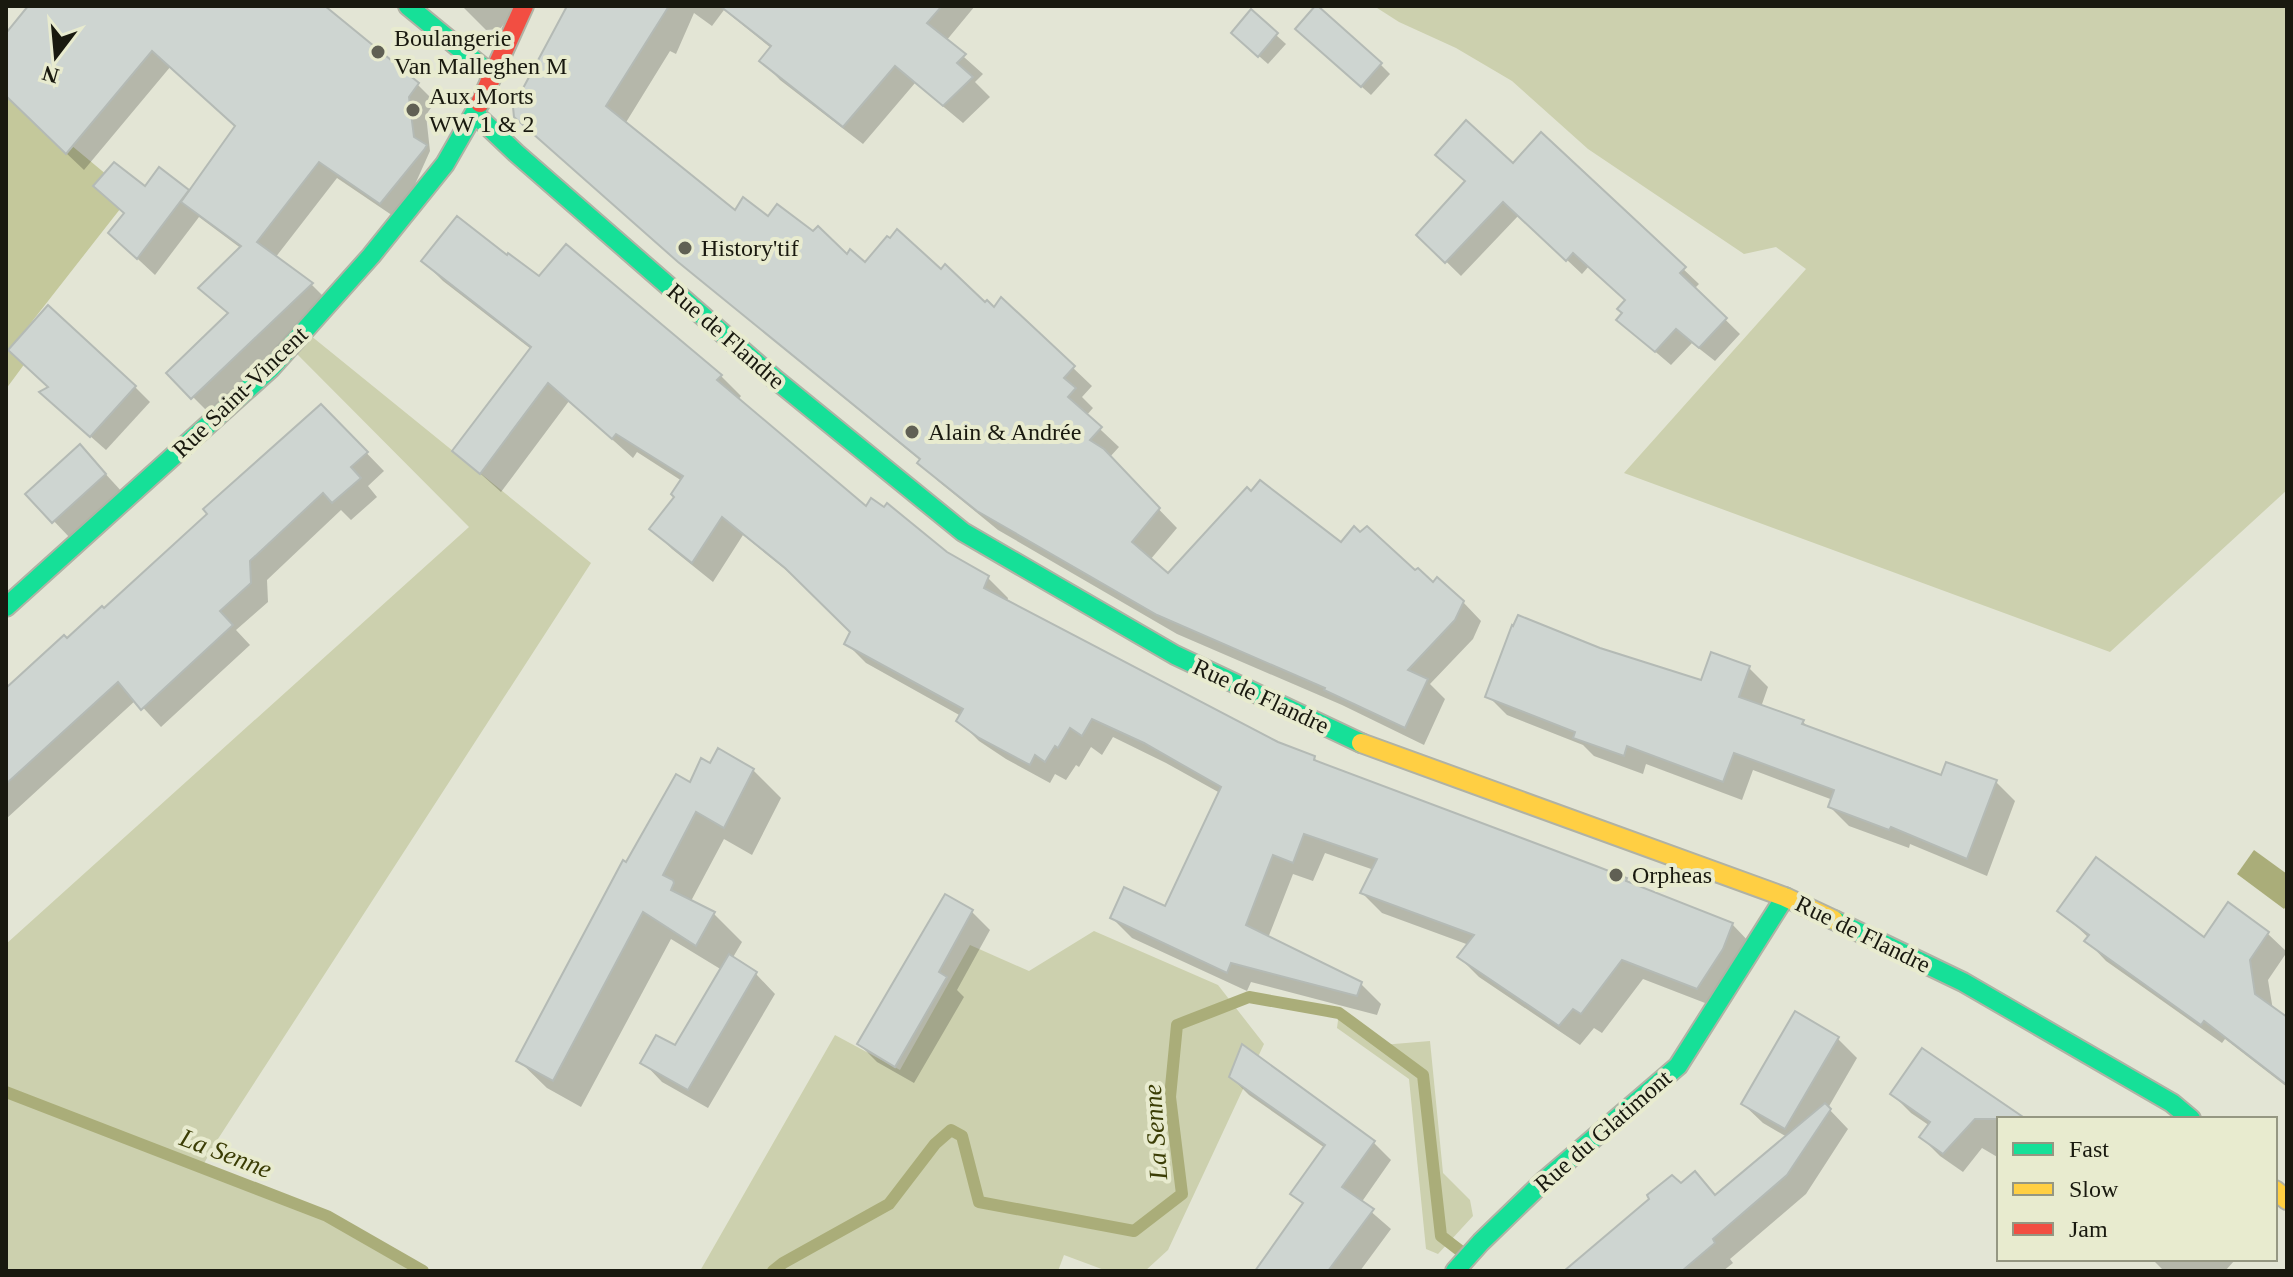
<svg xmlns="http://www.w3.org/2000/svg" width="2293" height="1277" font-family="Georgia,serif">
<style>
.green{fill:#ccd0ae}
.forest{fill:#c4c89b}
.water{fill:#aaad79}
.shadow{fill:#0003}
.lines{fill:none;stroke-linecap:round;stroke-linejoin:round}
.stream{stroke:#aaad79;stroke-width:12}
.building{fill:#ced5d1;stroke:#b4bab5;stroke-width:2}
.fast-casing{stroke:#b0b2a5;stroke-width:22}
.slow-casing{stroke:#b0b2a5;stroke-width:22}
.jam-casing{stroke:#b0b2a5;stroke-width:22}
.fast{stroke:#16e098;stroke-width:18}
.slow{stroke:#ffcf43;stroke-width:18}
.jam{stroke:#f24e42;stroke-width:18}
.poi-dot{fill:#606054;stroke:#e8ebcf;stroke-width:3}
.labels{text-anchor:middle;stroke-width:8;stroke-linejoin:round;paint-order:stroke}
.poi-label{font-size:24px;fill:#19190f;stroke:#e8ebcf;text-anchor:start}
.street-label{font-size:24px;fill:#19190f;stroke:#e8ebcf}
.water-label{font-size:26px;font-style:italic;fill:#3b3d05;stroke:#e8ebcf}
</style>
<rect width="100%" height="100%" fill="#e3e5d5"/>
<!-- green -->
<g class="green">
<path d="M1374,6H2287V490L2110,652L1624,473L1806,269L1776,247L1744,254L1588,149L1512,81L1456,48L1399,22Z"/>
<path d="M305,331L591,563L216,1142L202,1167L327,1216L423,1271H6V1010L8,1000L6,996V944L469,527L290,347Z"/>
<path d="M1094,931L1218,985L1264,1044L1168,1250L1145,1271H1107L1064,1255L1058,1271H700L835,1035L900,1070L970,945L1029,971Z"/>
<path d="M1339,1013L1382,1045L1430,1041L1443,1173L1470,1200L1473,1216L1438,1254L1426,1249L1409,1079L1337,1028Z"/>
</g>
<!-- forest -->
<path class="forest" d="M6,91L131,195L23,333L37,347L6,389Z"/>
<!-- water -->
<path class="water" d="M2254,850L2287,874V905L2284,909L2237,874Z"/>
<!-- shadow -->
<g class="shadow">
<path d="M61,6H321L418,85L435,102L426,115L430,151L399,220L337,178L275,258L311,284L328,301L210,414L169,373L229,314L218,305L242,249L199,217L155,275L110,233L160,170L189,193L237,126L171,66L84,170L6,96V36Z"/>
<path d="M462,6H519L500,29L486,30Z"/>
<path d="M570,6H975L946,41L983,74L975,82L990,97L963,123L915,83L863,144L780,80L762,61L771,48L724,10L712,26L694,13L676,54L670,51L625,124L736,213L769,219L865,264L941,272L994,309L1002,300L1092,386L1082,397L1093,408L1086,416L1119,447L1109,458L1177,528L1150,560L1168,576L1341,544L1415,573L1463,602L1481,621L1473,639L1430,684L1445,699L1424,745L1342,705L1177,634L998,530L938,481L920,462L921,461L700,280L536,135Z"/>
<path d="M1276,35L1286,44L1268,64L1243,42Z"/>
<path d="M1307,38L1380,64L1390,74L1371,95Z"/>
<path d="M1541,134L1699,284L1694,289L1740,334L1715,361L1692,343L1671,365L1618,320L1624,313L1627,301L1589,266L1582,274L1519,215L1461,276L1419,235L1513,166Z"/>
<path d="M567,247L721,376L741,396L738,400L866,509L988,578L1008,598L1007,602L1277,744L1314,758L1321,765L1626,879L1633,886L1732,924L1752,945L1718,1008L1643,979L1602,1033L1594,1028L1580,1045L1479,977L1459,957L1469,945L1382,913L1362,893L1374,870L1325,853L1313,881L1293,874L1268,938L1361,984L1381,1004L1377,1015L1251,982L1247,991L1132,938L1112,918L1166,909L1220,793L1166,763L1113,737L1102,755L1091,747L1079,767L1076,765L1066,780L1055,774L1050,783L1006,759L979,741L959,721L961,716L866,663L846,643L853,632L808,588L743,535L713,582L672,549L652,529L676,497L682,481L637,452L633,458L569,401L501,492L455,451L531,349L443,281L423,261L540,279Z"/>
<path d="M135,387L150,402L106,450L56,406Z"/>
<path d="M321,406L384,471L368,486L377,497L351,520L341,510L267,580L268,602L236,630L250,645L161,727L136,700L6,819V691L104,610L210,514Z"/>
<path d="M80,446L123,493L72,540L28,494Z"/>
<path d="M1599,650L1702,683L1749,668L1768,687L1761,707L1803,722L1809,728L1942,778L1947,764L1996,782L2015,801L1987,876L1910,844L1909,848L1849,826L1830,807L1833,800L1753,770L1742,800L1646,764L1643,774L1594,756L1583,745L1507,715L1488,696Z"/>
<path d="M711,766L753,770L781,798L752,855L724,839L691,901L714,914L742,942L732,959L756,974L775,994L708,1108L662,1082L643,1062L676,1048L722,970L671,939L581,1107L547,1088L518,1060L627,864L691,785Z"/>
<path d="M945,896L972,912L990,930L957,990L964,997L914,1083L877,1062L859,1044Z"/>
<path d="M2229,905L2268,934L2287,952L2268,980L2273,1010L2287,1020V1087L2225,1039L2222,1043L2106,961L2087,941L2089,938L2059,910L2204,939Z"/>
<path d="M1838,1039L1857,1058L1828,1108L1848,1129L1806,1194L1730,1259L1733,1263L1723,1271H1586L1695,1174L1717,1196L1787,1137L1763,1123L1743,1104Z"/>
<path d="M1231,1077L1373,1142L1391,1160L1361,1203L1391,1229L1360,1271H1257L1304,1205L1293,1194L1325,1148L1249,1095Z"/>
<path d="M1892,1094L2023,1119H1999V1158L1982,1148L1963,1172L1940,1156L1921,1137L1930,1126L1911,1113Z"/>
<path d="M2152,1259H2234L2235,1260L2225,1271H2164Z"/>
</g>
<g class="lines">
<!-- stream -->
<g class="stream">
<path d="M6,1092L327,1216L423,1271"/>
<path d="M773,1271L783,1263L889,1204L935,1144L951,1130L962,1136L979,1202L1134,1231L1182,1194L1170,1097L1177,1025L1249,997L1339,1013L1423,1075L1441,1236L1463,1253"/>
</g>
</g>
<!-- building -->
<g class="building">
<path d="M28,6H325L419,83L409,97L414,137L427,145L424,150L380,204L319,162L257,242L313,283L191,399L166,373L228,313L198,288L241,246L181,202L235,126L152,51L66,154L6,96V33Z"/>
<path d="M567,6H669L606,106L735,210L743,197L768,216L777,204L813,231L818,226L847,254L850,249L865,262L887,236L890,238L897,229L941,269L945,264L985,302L987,300L994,307L1001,297L1075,366L1064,378L1076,388L1068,397L1102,427L1090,440L1104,449L1160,508L1132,542L1168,573L1247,487L1251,491L1260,480L1341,542L1354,526L1360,532L1367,526L1415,570L1418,568L1433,582L1437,577L1464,601L1455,620L1408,670L1428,679L1405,728L1324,690L1325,688L1157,615L977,511L917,463L920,459L678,262L514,117L513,107Z"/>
<path d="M720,6H942L927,23L966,54L957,63L973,77L943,106L895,66L843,127L759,61L771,46Z"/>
<path d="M1315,6H1318L1382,63L1361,87L1295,29Z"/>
<path d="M1251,9L1278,33L1258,57L1231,33Z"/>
<path d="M1466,120L1513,163L1541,132L1686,267L1680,273L1727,318L1699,348L1676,329L1655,352L1616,320L1622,313L1617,309L1625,300L1573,253L1566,261L1503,202L1445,263L1416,235L1465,181L1435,155Z"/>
<path d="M114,162L145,186L159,167L189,190L137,259L108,233L124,213L93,186Z"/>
<path d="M457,216L507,255L508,253L539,276L566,244L722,375L717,380L866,506L871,498L884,507L887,503L947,552L989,576L984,588L1278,742L1315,756L1314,760L1596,866L1627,878L1626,881L1733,923L1723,949L1697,989L1622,960L1581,1014L1573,1009L1559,1026L1457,957L1474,935L1360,893L1377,859L1304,834L1293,863L1273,855L1246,925L1362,982L1357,996L1231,963L1227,973L1110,918L1124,887L1165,906L1221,787L1144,743L1092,719L1082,736L1070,728L1058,748L1055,746L1045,762L1035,755L1030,765L979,738L956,721L963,709L844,644L850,632L785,568L722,517L692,563L649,529L674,497L671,494L683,476L616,434L612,439L548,383L480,474L452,451L531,347L421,261Z"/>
<path d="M48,305L136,386L90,437L39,392L48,387L8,350Z"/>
<path d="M321,404L368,452L351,467L361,478L332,503L323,493L250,561L251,583L220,611L233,625L141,710L118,682L6,784V688L64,635L67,638L102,606L104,608L207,514L203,509Z"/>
<path d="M80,444L106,474L52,523L25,494Z"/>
<path d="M1518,615L1600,648L1701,680L1711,652L1750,666L1739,697L1804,720L1802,724L1941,775L1946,762L1997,780L1967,859L1891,827L1889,830L1828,807L1834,790L1734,753L1723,782L1627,746L1624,756L1573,738L1575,732L1485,697L1512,625L1513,626Z"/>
<path d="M718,748L754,769L724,828L696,812L663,875L673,880L674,883L671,890L715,912L696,946L643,912L553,1081L516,1061L623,860L626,862L676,774L690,782L701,758L710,763Z"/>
<path d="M2096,857L2204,937L2228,902L2269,932L2250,960L2255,994L2287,1017V1085L2204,1021L2201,1025L2084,941L2089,935L2057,911Z"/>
<path d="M945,894L973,910L939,972L947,977L895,1067L857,1044Z"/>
<path d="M729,954L757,972L688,1090L640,1063L656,1035L675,1045Z"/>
<path d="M1795,1011L1839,1037L1785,1129L1741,1104Z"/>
<path d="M1242,1044L1375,1141L1342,1187L1374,1209L1328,1271H1255L1303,1203L1290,1194L1325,1145L1229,1077Z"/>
<path d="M1922,1048L2026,1119H1975L1943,1154L1919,1137L1930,1122L1890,1094Z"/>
<path d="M1825,1103L1831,1109L1787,1175L1713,1239L1715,1243L1682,1271H1564L1649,1199L1647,1195L1672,1175L1681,1183L1695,1171L1715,1195Z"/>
</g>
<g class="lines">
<defs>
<g id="fast">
<path d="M408,6L492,75"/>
<path d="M475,114L516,153L775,379L963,532L1175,655L1361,743"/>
<path d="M6,607L271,368L371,256L445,164L480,103"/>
<path d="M1834,920L1963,982L2172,1103L2191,1119"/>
<path d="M1455,1271L1481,1242L1545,1180L1678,1066L1785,897"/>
</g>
<g id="slow">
<path d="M1361,743L1785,897L1834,920"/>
<path d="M2275,1190L2287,1200"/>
</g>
<path id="jam" d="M480,103L524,6"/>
</defs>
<!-- fast casing -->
<use href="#fast" class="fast-casing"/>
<!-- slow casing -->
<use href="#slow" class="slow-casing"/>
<!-- jam casing -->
<use href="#jam" class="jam-casing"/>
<!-- fast -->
<use href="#fast" class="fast"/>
<!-- slow -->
<use href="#slow" class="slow"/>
<!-- jam -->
<use href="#jam" class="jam"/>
</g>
<!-- markers -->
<g class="poi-dot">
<circle cx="378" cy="52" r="8"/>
<circle cx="413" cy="110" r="8"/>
<circle cx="685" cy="248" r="8"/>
<circle cx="912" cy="432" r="8"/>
<circle cx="1616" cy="875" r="8"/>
</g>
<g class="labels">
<!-- poi labels -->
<g class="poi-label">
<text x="394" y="46">Boulangerie<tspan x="394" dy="28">Van Malleghen M</tspan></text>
<text x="429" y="104">Aux Morts<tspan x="429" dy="28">WW 1 &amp; 2</tspan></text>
<text x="701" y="256">History'tif</text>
<text x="928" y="440">Alain &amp; Andrée</text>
<text x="1632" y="883">Orpheas</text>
</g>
<!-- street labels -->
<g class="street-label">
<text transform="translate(726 336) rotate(41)" y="8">Rue de Flandre</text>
<text transform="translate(240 392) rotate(-44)" y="8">Rue Saint-Vincent</text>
<text transform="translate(1261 696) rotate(25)" y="8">Rue de Flandre</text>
<text transform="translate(1863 934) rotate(26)" y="8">Rue de Flandre</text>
<text transform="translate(1603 1131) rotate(-41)" y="8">Rue du Glatimont</text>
</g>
<!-- water labels -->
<g class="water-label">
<text transform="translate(1155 1132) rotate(-94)" y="9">La Senne</text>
<text transform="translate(226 1153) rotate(21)" y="9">La Senne</text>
</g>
</g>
<!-- border -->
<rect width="2293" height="1277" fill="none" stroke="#19190f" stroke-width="16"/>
<!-- legend -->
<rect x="1997" y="1117" width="280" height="144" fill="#e8ebcf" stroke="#959782" stroke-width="2"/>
<rect x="2013" y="1143" width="40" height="12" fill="#16e098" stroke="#959782" stroke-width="2"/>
<text x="2069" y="1157" font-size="24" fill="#19190f">Fast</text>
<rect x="2013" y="1183" width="40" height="12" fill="#ffcf43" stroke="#959782" stroke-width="2"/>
<text x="2069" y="1197" font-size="24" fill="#19190f">Slow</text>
<rect x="2013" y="1223" width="40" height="12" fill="#f24e42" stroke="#959782" stroke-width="2"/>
<text x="2069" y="1237" font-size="24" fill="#19190f">Jam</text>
<!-- north arrow -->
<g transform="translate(56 56) rotate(196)" stroke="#e8ebcf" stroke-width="6" paint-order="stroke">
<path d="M0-6L14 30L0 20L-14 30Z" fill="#19190f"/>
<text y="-12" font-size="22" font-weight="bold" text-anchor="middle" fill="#19190f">N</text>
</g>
</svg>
